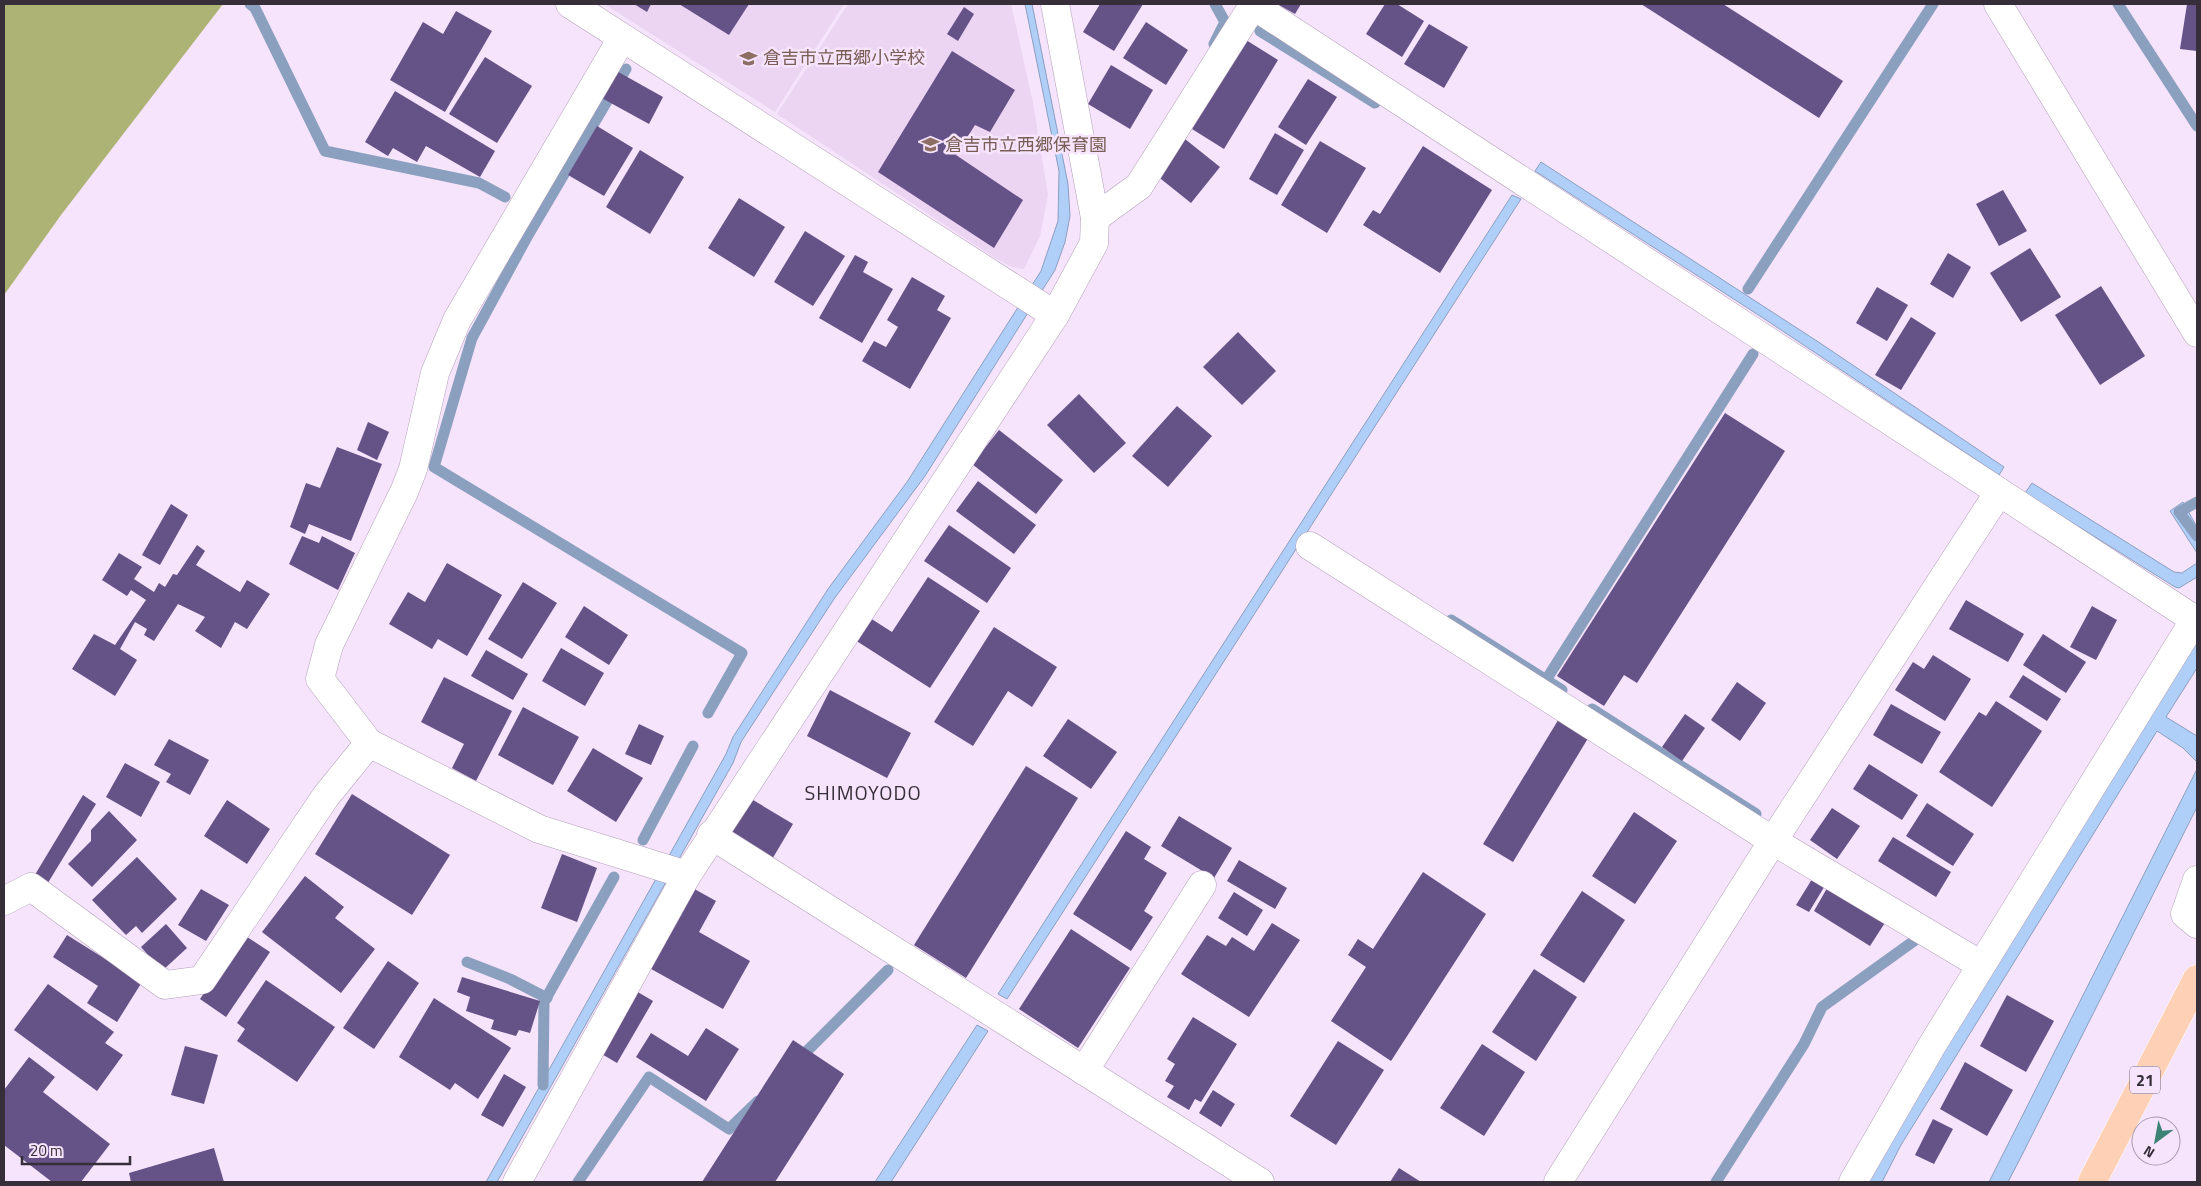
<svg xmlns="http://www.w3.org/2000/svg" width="2201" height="1186" font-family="'Titillium Web','Noto Sans JP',sans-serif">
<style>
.built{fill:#ecd4f3}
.forest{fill:#acb374}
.water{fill:#afcff9;stroke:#8b9fbf}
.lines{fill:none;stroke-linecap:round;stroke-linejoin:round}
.stream{stroke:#8b9fbf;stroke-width:11}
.building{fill:#655287}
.minor-casing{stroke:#b3a1b9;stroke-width:29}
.primary-casing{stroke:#fff;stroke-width:29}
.minor{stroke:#fff;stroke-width:28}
.primary{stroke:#fed1b6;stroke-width:28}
.labels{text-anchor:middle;stroke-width:5;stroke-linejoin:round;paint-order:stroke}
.shield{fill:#f6e3fc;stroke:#706473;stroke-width:1}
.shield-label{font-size:16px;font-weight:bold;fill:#362e38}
.education-label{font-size:18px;fill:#785e54;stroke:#f6e3fc;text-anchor:start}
.quarter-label{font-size:20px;letter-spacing:1px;fill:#362e38;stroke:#f6e3fc}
</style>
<rect width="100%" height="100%" fill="#f6e3fc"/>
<!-- built -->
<g class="built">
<path d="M604,4H844L775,112Z"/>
<path d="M848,4H1011L1033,103L1048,195L1040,236L1024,269L1012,267L995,258L777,114Z"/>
</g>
<!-- forest -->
<path class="forest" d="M4,4H223L61,215L4,295Z"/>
<!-- water -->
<g class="water">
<path d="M1025,4H1032L1068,184L1070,216L1065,242L1055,270L925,476L834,599L741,742L733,763L497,1182H486L726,754L733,737L828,589L907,482L1041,271L1058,221L1059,171Z"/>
<path d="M1541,162L1820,343L2004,467L1999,475L1757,314L1535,171Z"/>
<path d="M1512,195L1521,199L1007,999L998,994Z"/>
<path d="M2032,483L2174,572L2182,573L2197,563V577L2179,588L2175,587L2025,493Z"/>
<path d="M2183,502L2197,527V553L2170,511Z"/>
<path d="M2197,637V668L2166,717L2197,736V762L2183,748L2157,731L1901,1145L1882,1182H1862Z"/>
<path d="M2197,769V807L2021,1157L2008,1182H1989Z"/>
<path d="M977,1025L988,1031L891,1182H875Z"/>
</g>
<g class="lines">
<!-- stream -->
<g class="stream">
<path d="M250,4L255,8L325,151L479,183L505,197"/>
<path d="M2118,4L2197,126"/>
<path d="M1260,31L1375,103"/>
<path d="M1214,44L1225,22L1215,4"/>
<path d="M626,69L527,237L472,338L434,467L742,653L708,713"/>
<path d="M1748,289L1933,4"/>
<path d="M2197,502L2179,512L2197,536"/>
<path d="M1451,620L1562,690"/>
<path d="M1546,680L1753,354"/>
<path d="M1592,709L1756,814"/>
<path d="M643,840L693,746"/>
<path d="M467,962L510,979L547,998"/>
<path d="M797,1061L888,970"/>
<path d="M543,1085L544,1002L614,877"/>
<path d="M578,1182L649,1077L729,1129L758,1101"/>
<path d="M1716,1182L1804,1044L1822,1007L1918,938"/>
</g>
</g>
<!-- building -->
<g class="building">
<path d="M634,4H651L647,12Z"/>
<path d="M679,4H749L729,35Z"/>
<path d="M1100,4H1143L1114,51L1083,32Z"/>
<path d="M1277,4H1301L1295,14Z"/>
<path d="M1385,4H1397L1424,21L1402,57L1366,34Z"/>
<path d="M1641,4H1723L1843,81L1819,118Z"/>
<path d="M2187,4H2197V51L2180,49Z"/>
<path d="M964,7L974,14L958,41L947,34Z"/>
<path d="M456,11L492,31L445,112L390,80L423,22L443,34Z"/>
<path d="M1146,22L1188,50L1166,85L1123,58Z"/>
<path d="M1429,24L1468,47L1444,88L1404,64Z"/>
<path d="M1246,40L1278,60L1224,149L1192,129Z"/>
<path d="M952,51L1015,90L990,132L975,125L956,155L1023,200L994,248L878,172Z"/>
<path d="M485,57L532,86L497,143L449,114Z"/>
<path d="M1111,65L1153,90L1130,129L1088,104Z"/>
<path d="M613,69L663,97L649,124L598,96Z"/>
<path d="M1308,79L1337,97L1306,145L1278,127Z"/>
<path d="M395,91L495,151L480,177L426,146L417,162L393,148L388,156L365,142Z"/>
<path d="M597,126L633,148L604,196L568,175Z"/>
<path d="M1275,133L1304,150L1277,195L1249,179Z"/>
<path d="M1185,139L1220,167L1191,203L1156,175Z"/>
<path d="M1320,141L1366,168L1327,233L1281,205Z"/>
<path d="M1423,146L1492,190L1440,273L1363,225L1373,210L1380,214Z"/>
<path d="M640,150L684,177L650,234L606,207Z"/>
<path d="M2003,190L2027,231L1999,246L1976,204Z"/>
<path d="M739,198L785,227L754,277L708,248Z"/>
<path d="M805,231L845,256L813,306L774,282Z"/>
<path d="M2030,248L2061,297L2021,322L1990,273Z"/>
<path d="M1948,253L1971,267L1953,298L1930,284Z"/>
<path d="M855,255L868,262L863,272L893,289L862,343L819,318Z"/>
<path d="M912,277L945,296L937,310L951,318L910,389L862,361L874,341L886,347L898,327L887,320Z"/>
<path d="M2101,286L2145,356L2100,385L2055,315Z"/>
<path d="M1877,287L1908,305L1887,341L1856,323Z"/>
<path d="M1911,317L1936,333L1901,390L1875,375Z"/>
<path d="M1238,332L1276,371L1242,405L1203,367Z"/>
<path d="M1079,394L1126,443L1094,473L1047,425Z"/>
<path d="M1177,406L1212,436L1168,487L1132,456Z"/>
<path d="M1725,413L1785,451L1637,683L1624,675L1604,706L1557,676Z"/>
<path d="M368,422L389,432L377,460L357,450Z"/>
<path d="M999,430L1063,480L1036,514L972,464Z"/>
<path d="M337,447L382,464L351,541L309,524L305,534L290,527L306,483L320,488Z"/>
<path d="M978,481L1036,525L1014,554L956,511Z"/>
<path d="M171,504L188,515L160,565L142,555Z"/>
<path d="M949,525L1011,568L987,603L924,561Z"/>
<path d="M302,536L319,543L322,536L355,553L338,590L289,564Z"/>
<path d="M197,545L205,551L196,565L240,592L247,580L270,594L247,629L235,622L221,648L195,631L205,617L178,604L154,641L144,635L147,629L135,622L120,649L137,660L115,696L72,669L94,634L115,645L146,600L131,590L127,596L102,580L119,553L142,567L134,579L154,592L159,583L165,587L173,574L177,575Z"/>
<path d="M447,563L502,595L467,656L438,639L432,649L389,624L408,592L425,602Z"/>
<path d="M928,577L980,611L930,688L855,640L870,618L892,632Z"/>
<path d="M523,582L557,603L522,659L488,639Z"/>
<path d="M1966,600L2024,634L2008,662L1949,629Z"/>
<path d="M584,606L628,635L609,665L565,637Z"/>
<path d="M2092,606L2117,620L2096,660L2070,647Z"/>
<path d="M994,627L1057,667L1032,707L1008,691L973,746L934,722Z"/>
<path d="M2043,634L2086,662L2066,693L2023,665Z"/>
<path d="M561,648L604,673L585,706L542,681Z"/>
<path d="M486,650L528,674L513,700L471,676Z"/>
<path d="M1933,655L1971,679L1945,721L1895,690L1913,662L1924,669Z"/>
<path d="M2023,675L2061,699L2047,721L2009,697Z"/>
<path d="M444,677L512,711L476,781L452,768L464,744L421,722Z"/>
<path d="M1737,682L1766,703L1740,741L1711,720Z"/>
<path d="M830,690L911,733L887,778L807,736Z"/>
<path d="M1996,701L2042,731L1992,807L1939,772L1979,712L1986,716Z"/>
<path d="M1891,704L1941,732L1922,764L1873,735Z"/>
<path d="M523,707L579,737L553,785L498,755Z"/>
<path d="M1685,714L1705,728L1682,761L1662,747Z"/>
<path d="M1560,717L1590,735L1513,862L1483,844Z"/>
<path d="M1068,719L1117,752L1091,789L1043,756Z"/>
<path d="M639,724L664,736L651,765L625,754Z"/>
<path d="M169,739L209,760L190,795L166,782L171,774L154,765Z"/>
<path d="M593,748L643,778L616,822L567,791Z"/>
<path d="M125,763L160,782L141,817L106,797Z"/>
<path d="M1869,764L1918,795L1902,820L1853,789Z"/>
<path d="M1026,766L1078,798L966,978L914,945Z"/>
<path d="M352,794L450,855L412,915L315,854Z"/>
<path d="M83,795L96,804L46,886L33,878Z"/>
<path d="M748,797L793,824L771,861L726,835Z"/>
<path d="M227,800L270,829L247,864L204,836Z"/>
<path d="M1927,803L1974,834L1953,866L1906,836Z"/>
<path d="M1832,808L1860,826L1837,859L1810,840Z"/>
<path d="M109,811L137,840L92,887L68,864L91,841V830Z"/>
<path d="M1634,812L1677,841L1635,904L1592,876Z"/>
<path d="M1179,816L1232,848L1214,878L1161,846Z"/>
<path d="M1126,831L1151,847L1144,859L1167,873L1144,911L1153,917L1131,951L1073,914Z"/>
<path d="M1893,837L1951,872L1936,897L1878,861Z"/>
<path d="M562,854L597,868L577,922L541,908Z"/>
<path d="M137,857L177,899L142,933L136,926L126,935L92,900Z"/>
<path d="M1239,860L1287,888L1275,909L1227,881Z"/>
<path d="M1423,872L1486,914L1391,1061L1331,1021L1366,967L1348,955L1358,939L1373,949Z"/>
<path d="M305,876L344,907L335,918L375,949L341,993L262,932Z"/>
<path d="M1814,876L1826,884L1809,912L1796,905Z"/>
<path d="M1830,883L1888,918L1870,946L1814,911Z"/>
<path d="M689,886L716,901L699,932L750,961L723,1009L644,965Z"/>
<path d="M201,889L229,905L206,941L178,925Z"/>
<path d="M1582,891L1625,920L1584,983L1540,955Z"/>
<path d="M1234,892L1263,910L1247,936L1218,918Z"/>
<path d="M1272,923L1300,940L1249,1017L1181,974L1207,935L1226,946L1232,937L1254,951Z"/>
<path d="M166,924L187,948L162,971L141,947Z"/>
<path d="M1071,929L1130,968L1078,1048L1019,1009Z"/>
<path d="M67,935L142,982L117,1022L87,1003L98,986L53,957Z"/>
<path d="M244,935L270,952L226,1017L200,999Z"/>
<path d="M388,961L419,983L374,1049L343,1028Z"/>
<path d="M1534,969L1577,997L1536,1061L1492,1032Z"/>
<path d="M462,977L540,1001L530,1033L519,1030L516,1036L491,1029L494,1020L466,1011L470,997L457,992Z"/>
<path d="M266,980L335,1027L297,1082L237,1041L245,1029L237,1023Z"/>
<path d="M48,984L114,1032L105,1043L123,1055L97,1091L14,1030Z"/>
<path d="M631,988L653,1001L617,1063L595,1050Z"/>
<path d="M2007,995L2054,1021L2026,1072L1980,1046Z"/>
<path d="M434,998L511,1048L478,1099L455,1083L450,1090L399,1057Z"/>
<path d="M1193,1017L1237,1044L1201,1102L1195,1099L1189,1110L1167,1097L1174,1086L1165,1081L1175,1064L1167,1059Z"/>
<path d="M706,1028L739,1049L706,1101L636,1057L651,1033L688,1056Z"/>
<path d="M793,1040L844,1074L775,1182H702Z"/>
<path d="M1338,1041L1384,1070L1336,1145L1290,1116Z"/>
<path d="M1482,1044L1525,1072L1484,1136L1440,1108Z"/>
<path d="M185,1046L218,1055L204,1104L171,1095Z"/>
<path d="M29,1057L55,1077L43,1092L110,1144L81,1182H52L4,1145V1090Z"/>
<path d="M1965,1062L2013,1090L1987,1136L1940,1109Z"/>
<path d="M504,1074L526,1087L503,1127L481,1115Z"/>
<path d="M1213,1090L1235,1104L1221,1127L1199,1113Z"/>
<path d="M1933,1119L1953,1129L1934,1164L1915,1155Z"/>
<path d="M214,1148L224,1182H131L129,1173Z"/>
<path d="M1399,1168L1421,1182H1390Z"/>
</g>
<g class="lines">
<defs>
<g id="minor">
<path d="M570,4L1055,315"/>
<path d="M1251,4L2197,621"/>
<path d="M1998,4L2197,333"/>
<path d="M622,38L457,320L435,373L413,469L404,492L329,645L320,679L369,743L539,829L687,875"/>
<path d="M1095,218L1139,186L1254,4"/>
<path d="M1310,546L1773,841L1981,965"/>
<path d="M711,835L1260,1182"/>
<path d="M2197,880L2185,914L2197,924"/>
<path d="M4,901L31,887L165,985L202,980L326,796L369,743"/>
<path d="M1084,1071L1202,885"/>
<path d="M517,1182L687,875L1055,315L1094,243L1095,218L1055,4"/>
<path d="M1558,1182L1769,847L1999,492"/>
<path d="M1853,1182L1931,1047L2195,619"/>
</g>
<path id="primary" d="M2092,1182L2197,979"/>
</defs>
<!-- minor casing -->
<use href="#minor" class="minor-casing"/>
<!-- primary casing -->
<use href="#primary" class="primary-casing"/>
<!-- minor -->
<use href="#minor" class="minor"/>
<!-- primary -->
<use href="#primary" class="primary"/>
</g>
<!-- icons -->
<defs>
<symbol id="school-bare" viewBox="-9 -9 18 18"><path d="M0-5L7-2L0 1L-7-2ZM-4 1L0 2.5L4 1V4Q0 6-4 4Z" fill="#8d6e63" stroke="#f6e3fc" stroke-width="2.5" paint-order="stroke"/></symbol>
</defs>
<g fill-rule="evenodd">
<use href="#school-bare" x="736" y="46" width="25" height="25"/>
<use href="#school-bare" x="918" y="132" width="25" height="25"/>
</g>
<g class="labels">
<!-- shield labels -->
<rect class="shield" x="2130" y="1066.5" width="30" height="27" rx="4"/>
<g class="shield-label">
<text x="2145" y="1086">21</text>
</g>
<!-- education labels -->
<g class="education-label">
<text x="763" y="64">倉吉市立西郷小学校</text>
<text x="945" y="151">倉吉市立西郷保育園</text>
</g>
<!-- quarter labels -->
<g class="quarter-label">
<text x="863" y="800">SHIMOYODO</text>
</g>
</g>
<!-- border -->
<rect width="2201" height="1186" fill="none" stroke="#362e38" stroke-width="10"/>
<!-- north arrow -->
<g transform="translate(2156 1141) rotate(212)"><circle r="24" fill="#f6e3fc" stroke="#a99bae"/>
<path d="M0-4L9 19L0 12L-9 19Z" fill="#3d8277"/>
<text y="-8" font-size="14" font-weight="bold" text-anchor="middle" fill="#362e38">N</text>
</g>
<!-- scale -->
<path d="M22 1156v8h108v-8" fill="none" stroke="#362e38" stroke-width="2.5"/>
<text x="30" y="1156" font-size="15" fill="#362e38" stroke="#f6e3fc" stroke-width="4" paint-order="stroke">20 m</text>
</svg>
